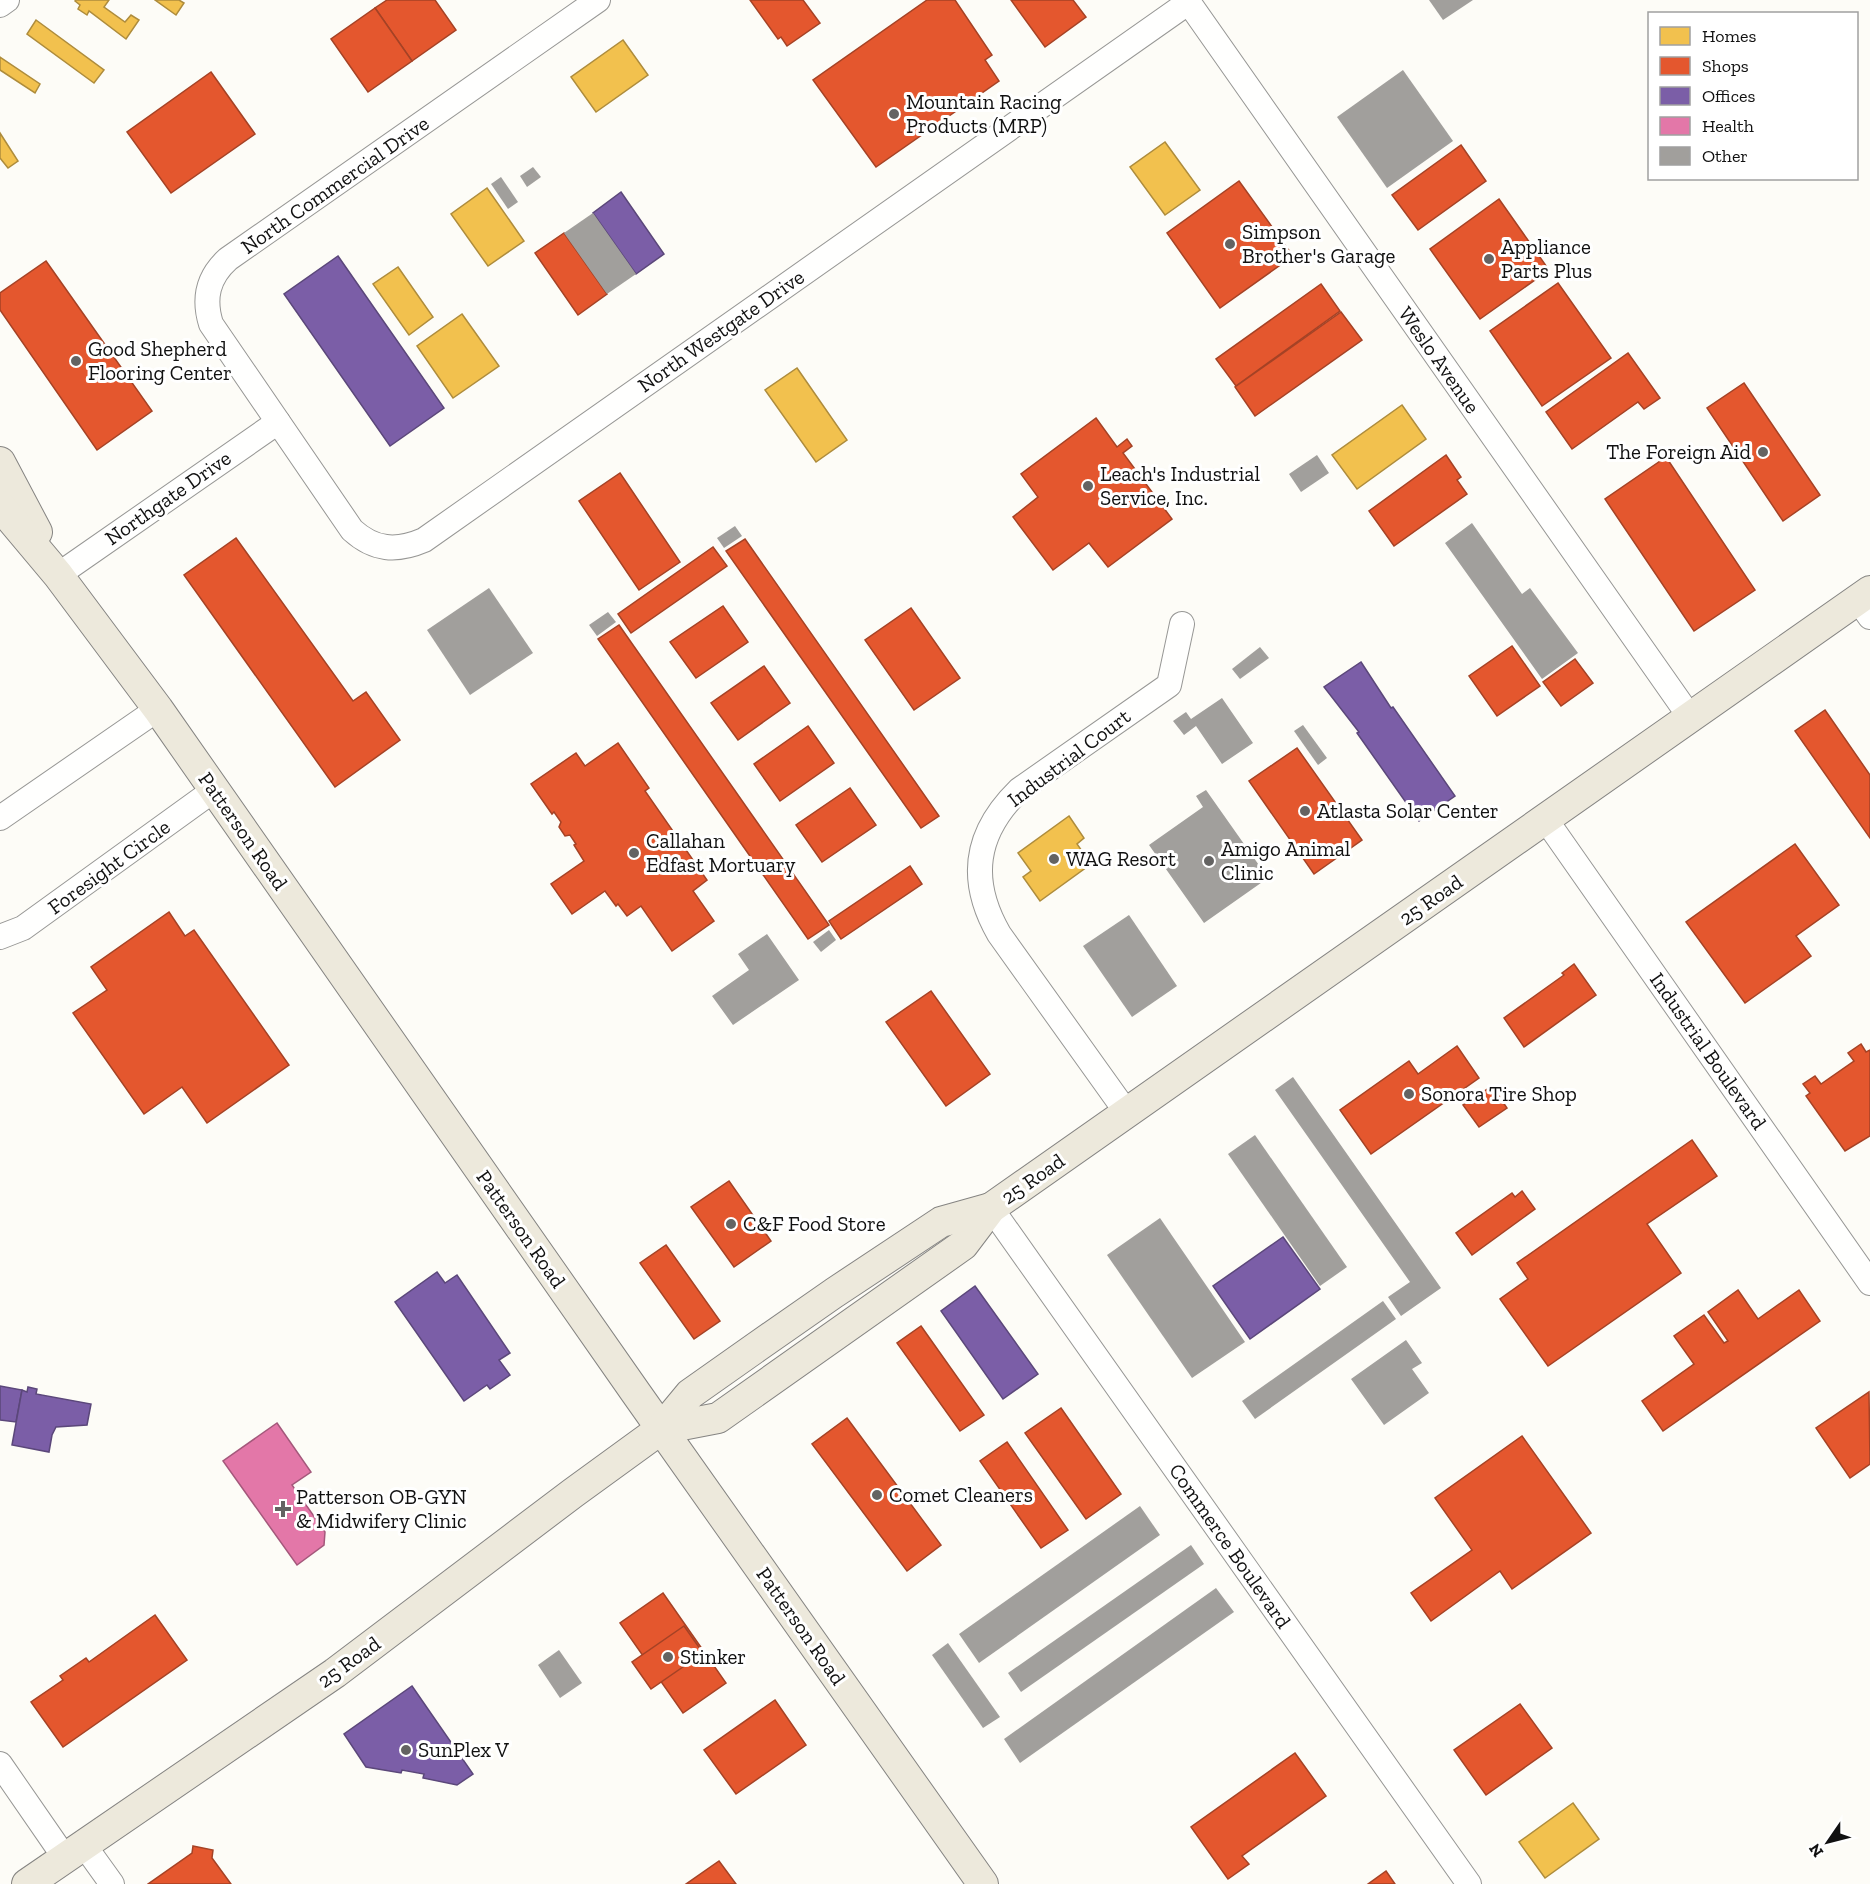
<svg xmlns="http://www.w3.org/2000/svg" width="1870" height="1884" font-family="'Zilla Slab',serif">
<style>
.homes{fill:#f2c14e;stroke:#ae8c3c;stroke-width:1.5}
.shops{fill:#e4572e;stroke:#a54225;stroke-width:1.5}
.offices{fill:#7b5ea7;stroke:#5b477a;stroke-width:1.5}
.health{fill:#e377a8;stroke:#a4587b;stroke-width:1.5}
.building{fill:#a19f9c}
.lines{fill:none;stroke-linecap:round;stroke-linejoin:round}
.minor-casing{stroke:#979795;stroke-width:26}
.major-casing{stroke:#858482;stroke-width:32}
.minor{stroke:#fffffe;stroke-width:24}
.major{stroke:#ede9dc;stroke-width:30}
.poi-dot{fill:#646362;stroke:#fff;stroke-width:2}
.labels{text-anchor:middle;stroke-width:6;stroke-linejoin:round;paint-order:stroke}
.poi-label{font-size:21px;fill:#111;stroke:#fff;text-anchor:start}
.street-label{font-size:21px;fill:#111;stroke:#fff}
</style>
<rect width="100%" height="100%" fill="#fdfcf7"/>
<!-- homes -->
<g class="homes">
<path d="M76,0H109L104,7L125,22L131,15L139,20L126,39L89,11L87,15L78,9L80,5L75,1Z"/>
<path d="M155,0H179L184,3L176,15Z"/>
<path d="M36,20L104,70L94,83L27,34Z"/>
<path d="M623,40L648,75L596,112L571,77Z"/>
<path d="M0,57L40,84L35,93L0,70Z"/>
<path d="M0,133L18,161L8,168L0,158Z"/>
<path d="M1165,142L1200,190L1165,215L1130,167Z"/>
<path d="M487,188L524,241L488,266L451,214Z"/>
<path d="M398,267L433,317L409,335L373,284Z"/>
<path d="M462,314L499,366L453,398L417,346Z"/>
<path d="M797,368L847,440L816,462L765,390Z"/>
<path d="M1402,405L1426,439L1357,489L1332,455Z"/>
<path d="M1069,816L1084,838L1077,844L1091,864L1040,901L1023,877L1031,871L1018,853Z"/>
<path d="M1573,1803L1599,1839L1545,1878L1519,1842Z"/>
</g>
<!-- shops -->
<g class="shops">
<path d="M387,0H435L456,30L412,61L375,8Z"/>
<path d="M750,0H803L820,23L787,46L781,37L778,39Z"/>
<path d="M927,0H955L992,55L985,60L999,81L876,167L813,80Z"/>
<path d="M1011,0H1073L1086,17L1045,47Z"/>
<path d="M375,8L412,61L368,92L331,39Z"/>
<path d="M211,72L255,134L171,193L127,132Z"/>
<path d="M1461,145L1486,181L1418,230L1392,195Z"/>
<path d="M1239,181L1293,256L1220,308L1167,233Z"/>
<path d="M1499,199L1549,270L1480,319L1430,249Z"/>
<path d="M564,233L607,294L578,315L535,253Z"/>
<path d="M46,261L152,411L97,450L0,310V293Z"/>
<path d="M1558,283L1611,358L1542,406L1490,331Z"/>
<path d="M1321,284L1340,311L1236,386L1216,359Z"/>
<path d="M1341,312L1362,340L1255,416L1235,387Z"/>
<path d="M1628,353L1660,398L1644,409L1638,402L1572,449L1546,412Z"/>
<path d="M1744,383L1820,495L1783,521L1707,408Z"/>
<path d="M1096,418L1117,447L1127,439L1132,446L1123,453L1172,519L1108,567L1089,543L1053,570L1013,517L1038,497L1021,474Z"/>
<path d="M1446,455L1461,477L1457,480L1467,494L1394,546L1369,511Z"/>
<path d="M1666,457L1755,590L1694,631L1605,499Z"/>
<path d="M620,473L680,562L639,590L579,501Z"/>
<path d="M236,538L353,701L366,692L400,740L335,787L184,575Z"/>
<path d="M745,539L939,816L921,828L726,551Z"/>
<path d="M713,547L727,566L631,633L618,614Z"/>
<path d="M723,606L748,642L696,678L670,642Z"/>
<path d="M911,608L960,678L914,710L865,640Z"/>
<path d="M619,625L829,925L808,939L598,639Z"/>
<path d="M1512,646L1540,686L1497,716L1469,676Z"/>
<path d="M1575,659L1593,683L1561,706L1543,682Z"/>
<path d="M764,666L790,703L738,740L711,703Z"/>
<path d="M1825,710L1870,775V838L1795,731Z"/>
<path d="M808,726L834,763L780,801L754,764Z"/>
<path d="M618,743L649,788L645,791L707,880L693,891L714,921L672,951L641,906L627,916L618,904L616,906L605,891L572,914L551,884L584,861L574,845L576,844L570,835L565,836L559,827L561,822L554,812L552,814L531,784L576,753L585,766Z"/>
<path d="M1297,748L1362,840L1314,874L1249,781Z"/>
<path d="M850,788L876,825L822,862L796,825Z"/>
<path d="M1795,844L1839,905L1796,936L1811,956L1745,1003L1686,922Z"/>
<path d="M910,866L922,884L841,939L829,921Z"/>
<path d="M169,912L185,936L194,930L289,1065L207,1123L182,1087L144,1114L73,1013L107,990L91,967Z"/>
<path d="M1574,964L1596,995L1524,1047L1504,1018L1564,975L1562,973Z"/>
<path d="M931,991L990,1074L946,1106L886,1022Z"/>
<path d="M1861,1044L1866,1052L1870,1050V1136L1845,1151L1806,1096L1810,1093L1803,1084L1815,1076L1821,1084L1854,1061L1848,1053Z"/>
<path d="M1457,1046L1479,1078L1371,1154L1340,1110L1409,1061L1418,1074Z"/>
<path d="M1492,1086L1507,1108L1479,1127L1463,1105Z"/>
<path d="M1692,1140L1717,1176L1647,1224L1681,1273L1548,1366L1500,1299L1528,1279L1517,1263Z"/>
<path d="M729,1181L771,1241L734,1267L691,1207Z"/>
<path d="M1522,1191L1535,1209L1472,1255L1456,1233L1512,1193L1515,1197Z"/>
<path d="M666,1245L720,1321L694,1339L640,1263Z"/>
<path d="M1738,1290L1758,1319L1799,1290L1820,1321L1663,1431L1642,1401L1694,1364L1674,1336L1704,1315L1724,1343L1728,1341L1708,1312Z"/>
<path d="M921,1326L984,1415L960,1431L897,1343Z"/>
<path d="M1869,1392L1870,1464L1850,1478L1816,1428Z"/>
<path d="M1061,1408L1121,1494L1086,1519L1025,1433Z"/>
<path d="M847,1418L941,1545L907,1571L812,1444Z"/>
<path d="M1522,1436L1591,1533L1512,1589L1500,1571L1431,1621L1411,1593L1472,1550L1435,1498Z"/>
<path d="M1007,1442L1068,1530L1041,1548L980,1461Z"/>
<path d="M663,1593L726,1683L683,1713L620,1623Z"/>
<path d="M155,1615L187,1660L63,1747L31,1702L63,1680L60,1676L86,1658L89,1662Z"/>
<path d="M684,1626L703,1653L651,1689L632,1662Z"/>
<path d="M775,1700L806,1745L736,1794L704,1750Z"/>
<path d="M1520,1704L1552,1748L1486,1795L1454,1750Z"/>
<path d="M1295,1753L1326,1796L1242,1856L1249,1864L1228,1879L1191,1827Z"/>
<path d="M193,1846L213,1850L212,1858L231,1884H148L192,1853Z"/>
<path d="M719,1861L736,1884H686Z"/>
<path d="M1386,1871L1395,1884H1368Z"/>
</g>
<!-- offices -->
<g class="offices">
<path d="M621,192L664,254L636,274L593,213Z"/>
<path d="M338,256L444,408L390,446L284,294Z"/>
<path d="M1361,662L1391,708L1393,707L1455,796L1419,821L1357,733L1359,732L1324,687Z"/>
<path d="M1283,1237L1320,1289L1250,1339L1213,1286Z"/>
<path d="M437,1272L445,1283L457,1275L510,1353L499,1360L510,1375L490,1389L487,1385L464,1401L395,1302Z"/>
<path d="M975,1286L1038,1374L1003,1399L941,1311Z"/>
<path d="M0,1386L22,1390L16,1422L0,1420Z"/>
<path d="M28,1387L37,1389L36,1394L91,1404L87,1425L56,1427L52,1435L49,1452L12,1445L22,1390L27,1392Z"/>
<path d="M412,1686L473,1774L457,1785L423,1778L424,1774L402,1770L401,1773L366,1767L344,1734Z"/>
</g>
<!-- health -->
<path class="health" d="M277,1423L311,1472L292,1485L325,1532L324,1545L297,1565L223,1461Z"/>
<!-- building -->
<g class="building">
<path d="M1429,0H1473L1443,20Z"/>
<path d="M1403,70L1453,141L1387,188L1337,117Z"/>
<path d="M533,167L541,177L527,187L520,176Z"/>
<path d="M501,177L518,202L508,209L491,184Z"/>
<path d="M593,213L636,274L607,294L564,233Z"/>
<path d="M1317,455L1329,473L1301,492L1289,474Z"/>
<path d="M1472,523L1522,594L1530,588L1578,653L1542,679L1445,543Z"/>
<path d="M735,526L742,536L724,548L717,538Z"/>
<path d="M489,588L533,653L470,695L427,630Z"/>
<path d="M608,612L616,622L597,636L589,625Z"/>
<path d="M1260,647L1269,658L1240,679L1232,669Z"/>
<path d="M1222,698L1253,743L1222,764L1196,726L1184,735L1173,721L1186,712L1191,719Z"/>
<path d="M1303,725L1327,758L1318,765L1294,731Z"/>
<path d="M1206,790L1268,878L1204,923L1149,845L1203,807L1196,796Z"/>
<path d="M1129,915L1177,986L1132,1017L1083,946Z"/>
<path d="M829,930L836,940L821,952L813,942Z"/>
<path d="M767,934L799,980L733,1025L712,996L749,970L738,954Z"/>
<path d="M1293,1077L1441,1288L1401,1316L1388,1297L1410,1282L1275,1090Z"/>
<path d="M1255,1135L1347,1267L1320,1286L1228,1154Z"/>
<path d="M1160,1218L1245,1342L1192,1378L1107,1255Z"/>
<path d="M1383,1301L1396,1319L1255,1419L1242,1401Z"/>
<path d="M1406,1340L1422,1363L1412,1369L1429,1393L1384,1425L1351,1379Z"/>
<path d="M1140,1506L1160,1535L979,1663L959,1634Z"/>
<path d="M1191,1545L1204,1564L1021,1692L1008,1673Z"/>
<path d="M1216,1588L1234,1612L1020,1763L1004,1739Z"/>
<path d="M948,1643L1000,1717L983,1728L932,1655Z"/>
<path d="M559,1650L582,1683L560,1698L538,1665Z"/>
</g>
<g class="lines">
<defs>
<g id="minor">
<path d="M598,0L228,259C208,277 203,298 211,324L352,530C374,550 396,552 424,540L1189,2"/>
<path d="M1187,0L1690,717"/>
<path d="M0,5L7,0"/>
<path d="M58,575L278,422"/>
<path d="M1858,600L1870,617"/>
<path d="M0,818L158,709"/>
<path d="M1546,820L1870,1283"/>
<path d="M0,937L23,928L214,790"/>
<path d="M1127,1113L999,934C968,880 975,833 1019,790L1169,685L1182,624"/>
<path d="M991,1208L1469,1884"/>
<path d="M0,1764L65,1858"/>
<path d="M84,1845L112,1884"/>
</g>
<g id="major">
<path d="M0,462L37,532"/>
<path d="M0,506L58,575L158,709L636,1393L983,1884"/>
<path d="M661,1429L718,1418L963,1245L991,1208L1870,591"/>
<path d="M27,1884L335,1673L573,1493L661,1429L690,1394L758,1346L834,1293L941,1222L991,1208"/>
</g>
</defs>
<!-- minor casing -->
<use href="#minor" class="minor-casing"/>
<!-- major casing -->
<use href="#major" class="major-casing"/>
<!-- minor -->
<use href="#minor" class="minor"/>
<!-- major -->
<use href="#major" class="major"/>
</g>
<!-- markers -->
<g class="poi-dot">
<circle cx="894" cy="114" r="6"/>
<circle cx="1230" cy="244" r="6"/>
<circle cx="1489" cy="259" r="6"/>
<circle cx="76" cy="361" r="6"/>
<circle cx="1763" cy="452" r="6"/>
<circle cx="1088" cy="486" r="6"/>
<circle cx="1305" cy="811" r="6"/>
<circle cx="634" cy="853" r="6"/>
<circle cx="1054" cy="859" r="6"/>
<circle cx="1209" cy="861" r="6"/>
<circle cx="1409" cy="1094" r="6"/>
<circle cx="731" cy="1224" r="6"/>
<circle cx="877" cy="1495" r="6"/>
<path d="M280 1500h6v6h6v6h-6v6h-6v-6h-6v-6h6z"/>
<circle cx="668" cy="1657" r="6"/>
<circle cx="406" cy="1750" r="6"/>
</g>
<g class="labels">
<!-- poi labels -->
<g class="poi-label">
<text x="906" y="109">Mountain Racing<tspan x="906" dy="24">Products (MRP)</tspan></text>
<text x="1242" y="239">Simpson<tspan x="1242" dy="24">Brother's Garage</tspan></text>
<text x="1501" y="254">Appliance<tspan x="1501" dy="24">Parts Plus</tspan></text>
<text x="88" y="356">Good Shepherd<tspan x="88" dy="24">Flooring Center</tspan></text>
<text x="1751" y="459" text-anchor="end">The Foreign Aid</text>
<text x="1100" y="481">Leach's Industrial<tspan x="1100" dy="24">Service, Inc.</tspan></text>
<text x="1317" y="818">Atlasta Solar Center</text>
<text x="646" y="848">Callahan<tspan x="646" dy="24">Edfast Mortuary</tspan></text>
<text x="1221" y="856">Amigo Animal<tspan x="1221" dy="24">Clinic</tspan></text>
<text x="1066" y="866">WAG Resort</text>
<text x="1421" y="1101">Sonora Tire Shop</text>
<text x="743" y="1231">C&amp;F Food Store</text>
<text x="889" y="1502">Comet Cleaners</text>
<text x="296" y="1504">Patterson OB-GYN<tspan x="296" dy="24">&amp; Midwifery Clinic</tspan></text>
<text x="680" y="1664">Stinker</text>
<text x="418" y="1757">SunPlex V</text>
</g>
<!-- street labels -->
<g class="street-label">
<text transform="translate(335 185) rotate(-35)" y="7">North Commercial Drive</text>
<text transform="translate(721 331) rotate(-35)" y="7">North Westgate Drive</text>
<text transform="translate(1439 360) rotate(55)" y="7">Weslo Avenue</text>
<text transform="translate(168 498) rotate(-35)" y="7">Northgate Drive</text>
<text transform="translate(1069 758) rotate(-37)" y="7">Industrial Court</text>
<text transform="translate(243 831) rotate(55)" y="7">Patterson Road</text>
<text transform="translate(109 867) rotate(-36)" y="7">Foresight Circle</text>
<text transform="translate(1431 900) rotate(-35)" y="7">25 Road</text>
<text transform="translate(1708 1051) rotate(55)" y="7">Industrial Boulevard</text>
<text transform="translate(1033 1179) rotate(-35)" y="7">25 Road</text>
<text transform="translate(521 1229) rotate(55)" y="7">Patterson Road</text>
<text transform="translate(1230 1546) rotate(55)" y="7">Commerce Boulevard</text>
<text transform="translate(801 1626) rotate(55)" y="7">Patterson Road</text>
<text transform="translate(349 1662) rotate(-36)" y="7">25 Road</text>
</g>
</g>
<!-- legend -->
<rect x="1648" y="12" width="210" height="168" fill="#ffffff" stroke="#a0a0a0" stroke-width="1.5"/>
<rect x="1660" y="27" width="30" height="18" fill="#f2c14e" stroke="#a0a0a0" stroke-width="1.5"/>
<text x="1702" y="42" font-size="18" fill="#111111">Homes</text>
<rect x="1660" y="57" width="30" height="18" fill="#e4572e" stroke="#a0a0a0" stroke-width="1.5"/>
<text x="1702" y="72" font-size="18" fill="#111111">Shops</text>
<rect x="1660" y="87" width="30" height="18" fill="#7b5ea7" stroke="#a0a0a0" stroke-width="1.5"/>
<text x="1702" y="102" font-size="18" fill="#111111">Offices</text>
<rect x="1660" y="117" width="30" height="18" fill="#e377a8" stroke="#a0a0a0" stroke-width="1.5"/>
<text x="1702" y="132" font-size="18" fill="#111111">Health</text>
<rect x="1660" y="147" width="30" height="18" fill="#a19f9c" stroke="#a0a0a0" stroke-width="1.5"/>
<text x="1702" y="162" font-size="18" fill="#111111">Other</text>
<!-- north arrow -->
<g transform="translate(1828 1842) rotate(235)" stroke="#ffffff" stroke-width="4.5" paint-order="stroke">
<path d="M0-4.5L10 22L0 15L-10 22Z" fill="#111111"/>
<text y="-9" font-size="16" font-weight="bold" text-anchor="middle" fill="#111111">N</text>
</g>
</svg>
